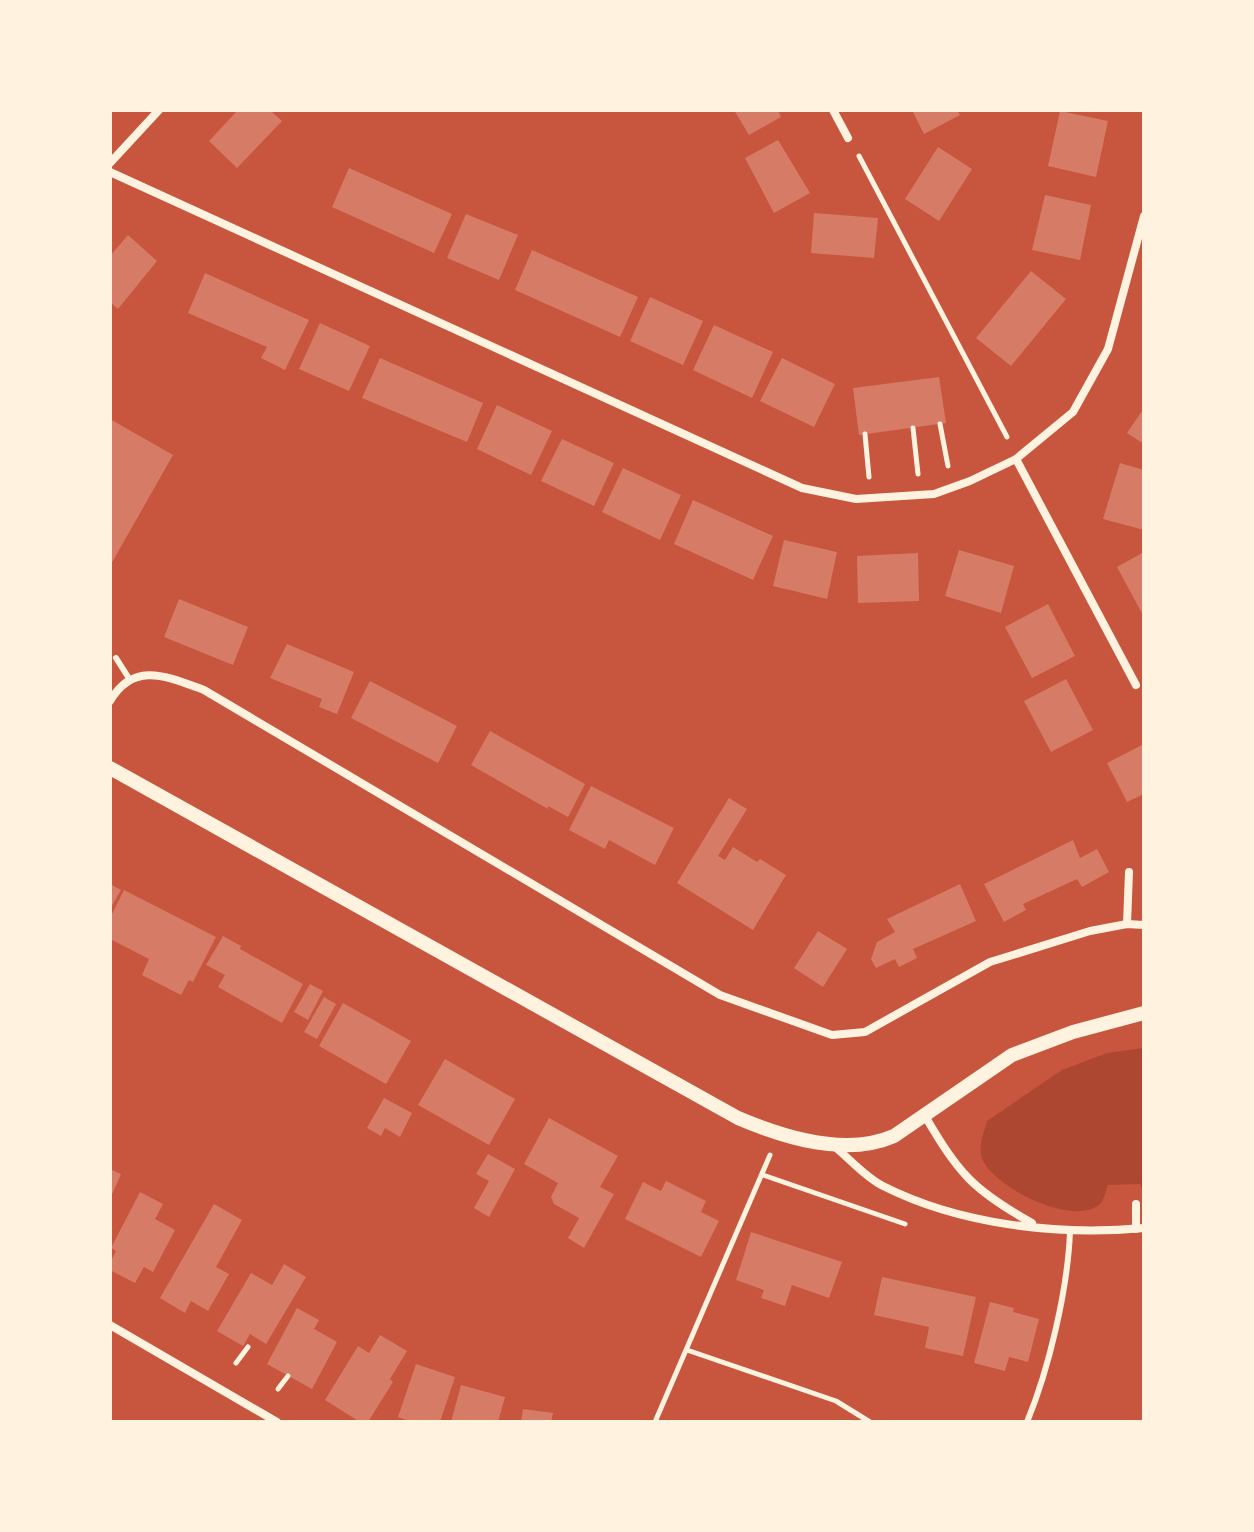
<svg xmlns="http://www.w3.org/2000/svg" width="1254" height="1532" font-family="'Nunito Sans',sans-serif">
<style>
.green{fill:#ae4732}
.building{fill:#d67c66}
.lines{fill:none;stroke-linecap:round;stroke-linejoin:round}
.path{stroke:#fff3e0;stroke-width:5}
.service{stroke:#fff3e0;stroke-width:6}
.minor{stroke:#fff3e0;stroke-width:8}
.tertiary{stroke:#fff3e0;stroke-width:14}
</style>
<rect width="100%" height="100%" fill="#c8553d"/>
<!-- green -->
<path class="green" d="M1144,1048V1195L1140,1184L1108,1185C1106,1190 1104,1199 1101,1203C1076,1229 992,1187 982,1158C978,1145 984,1133 987,1121L1062,1070L1107,1053Z"/>
<!-- building -->
<g class="building">
<path d="M238,110H270L282,121L237,168L209,141Z"/>
<path d="M734,110H778L781,117L749,135Z"/>
<path d="M912,110H957L960,115L924,134Z"/>
<path d="M1060,111L1108,121L1096,177L1048,166Z"/>
<path d="M778,140L810,193L774,213L745,158Z"/>
<path d="M938,147L972,169L939,221L905,199Z"/>
<path d="M349,168L452,214L434,253L332,207Z"/>
<path d="M1045,195L1091,205L1080,260L1032,250Z"/>
<path d="M814,213L878,218L874,258L811,253Z"/>
<path d="M466,214L518,235L499,280L447,258Z"/>
<path d="M128,235L157,261L118,309L110,302V256Z"/>
<path d="M532,250L638,297L620,337L515,290Z"/>
<path d="M1031,271L1066,299L1011,366L976,338Z"/>
<path d="M205,273L309,320L285,370L261,358L267,347L188,313Z"/>
<path d="M650,297L703,321L683,365L630,341Z"/>
<path d="M320,323L370,346L349,391L299,369Z"/>
<path d="M714,325L773,352L752,398L693,370Z"/>
<path d="M380,358L483,403L467,442L362,398Z"/>
<path d="M782,358L835,384L814,427L760,401Z"/>
<path d="M939,377L946,423L859,435L853,388Z"/>
<path d="M497,405L552,431L531,475L477,449Z"/>
<path d="M1144,408V444L1127,433Z"/>
<path d="M110,419L173,455L110,566Z"/>
<path d="M562,439L614,463L594,506L541,481Z"/>
<path d="M1120,463L1144,470V530L1103,519Z"/>
<path d="M623,468L681,495L660,540L602,512Z"/>
<path d="M693,500L773,536L753,580L674,544Z"/>
<path d="M784,540L837,552L827,599L773,586Z"/>
<path d="M959,550L1014,566L1001,613L945,596Z"/>
<path d="M1144,552V617L1117,567Z"/>
<path d="M918,553L919,601L858,603L857,556Z"/>
<path d="M179,599L248,627L233,665L164,637Z"/>
<path d="M1048,604L1075,656L1032,678L1005,627Z"/>
<path d="M287,644L354,672L337,714L319,707L322,699L270,678Z"/>
<path d="M1066,679L1093,730L1051,752L1024,701Z"/>
<path d="M370,681L457,726L438,763L351,718Z"/>
<path d="M490,731L585,784L568,817L548,806V809L471,765Z"/>
<path d="M1144,744V794L1127,802L1107,763Z"/>
<path d="M591,786L674,828L655,865L609,840L605,849L569,830Z"/>
<path d="M729,798L747,809L718,856L725,860L733,847L757,862L760,859L786,875L753,930L677,883Z"/>
<path d="M1073,840L1080,858L1097,849L1109,872L1082,887L1077,879L1023,904L1026,910L1004,922L984,884Z"/>
<path d="M110,884L121,890L110,909Z"/>
<path d="M960,884L976,921L913,949L917,958L899,967L895,959L876,968L871,959L877,942L895,932L887,919Z"/>
<path d="M124,890L216,937L193,982L189,980L181,995L142,975L149,959L110,939V918Z"/>
<path d="M818,931L847,949L823,987L794,968Z"/>
<path d="M223,936L241,946L240,949L303,984L282,1023L218,987L225,975L206,965Z"/>
<path d="M310,984L323,991L308,1020L294,1012Z"/>
<path d="M324,997L336,1004L317,1039L304,1032Z"/>
<path d="M343,1003L411,1041L386,1084L319,1046Z"/>
<path d="M445,1059L515,1099L489,1145L418,1105Z"/>
<path d="M384,1098L412,1113L400,1137L385,1128L381,1136L367,1128Z"/>
<path d="M549,1118L618,1156L600,1187L614,1194L584,1248L568,1238L579,1218L554,1204L551,1197L558,1183L524,1164Z"/>
<path d="M488,1154L515,1169L489,1217L474,1208L489,1181L476,1174Z"/>
<path d="M110,1169L121,1174L110,1199Z"/>
<path d="M666,1181L706,1201L701,1212L719,1221L701,1257L625,1219L643,1182L661,1191Z"/>
<path d="M140,1192L163,1204L155,1219L175,1230L153,1272L144,1267L135,1283L110,1270V1263L116,1251L111,1248Z"/>
<path d="M214,1204L242,1220L216,1267L229,1274L208,1311L191,1301L185,1313L160,1298Z"/>
<path d="M751,1232L842,1262L829,1298L792,1285L785,1306L761,1298L764,1290L736,1280Z"/>
<path d="M284,1264L306,1277L266,1344L250,1334L243,1346L217,1331L251,1273L272,1285Z"/>
<path d="M882,1277L976,1297L963,1356L925,1348L929,1327L874,1315Z"/>
<path d="M990,1302L1014,1308L1013,1312L1039,1319L1028,1362L1009,1357L1005,1371L974,1363Z"/>
<path d="M297,1308L319,1320L314,1329L337,1342L312,1389L267,1364Z"/>
<path d="M380,1335L407,1351L390,1379L393,1382L368,1422H360L325,1400L358,1346L369,1353Z"/>
<path d="M416,1364L455,1377L440,1422H412L398,1417Z"/>
<path d="M461,1385L505,1397L498,1422H451Z"/>
<path d="M523,1409L553,1413L551,1422H521Z"/>
</g>
<g class="lines">
<!-- path -->
<g class="path">
<path d="M859,156L1007,437"/>
<path d="M940,424L948,466"/>
<path d="M913,428L918,474"/>
<path d="M865,434L869,477"/>
<path d="M763,1175L905,1224"/>
<path d="M687,1350L836,1401L870,1422"/>
<path d="M236,1363L248,1347"/>
<path d="M278,1389L288,1376"/>
<path d="M655,1422L770,1155"/>
</g>
<!-- service -->
<g class="service">
<path d="M116,658L130,680"/>
<path d="M1027,1422C1049,1369 1068,1288 1070,1231"/>
</g>
<!-- minor -->
<g class="minor">
<path d="M833,110L848,138"/>
<path d="M110,163L159,110"/>
<path d="M110,172L802,488L856,499L934,494L970,481L1016,459L1073,412L1108,349L1144,216"/>
<path d="M1016,459L1136,685"/>
<path d="M110,701C134,660 168,677 204,690L720,995L832,1035L865,1032L990,962L1090,931L1127,924L1144,925"/>
<path d="M1127,924L1129,872"/>
<path d="M925,1116C959,1174 973,1190 1032,1223"/>
<path d="M835,1147C851,1160 865,1177 883,1186C960,1225 1059,1236 1144,1228"/>
<path d="M1136,1204V1229"/>
<path d="M110,1325L277,1422"/>
</g>
<!-- tertiary -->
<path class="tertiary" d="M110,768L738,1118C785,1138 846,1157 894,1136L1012,1055L1073,1032L1144,1013"/>
</g>
<!-- border -->
<rect width="1254" height="1532" fill="none" stroke="#fff3e0" stroke-width="224"/>
</svg>
